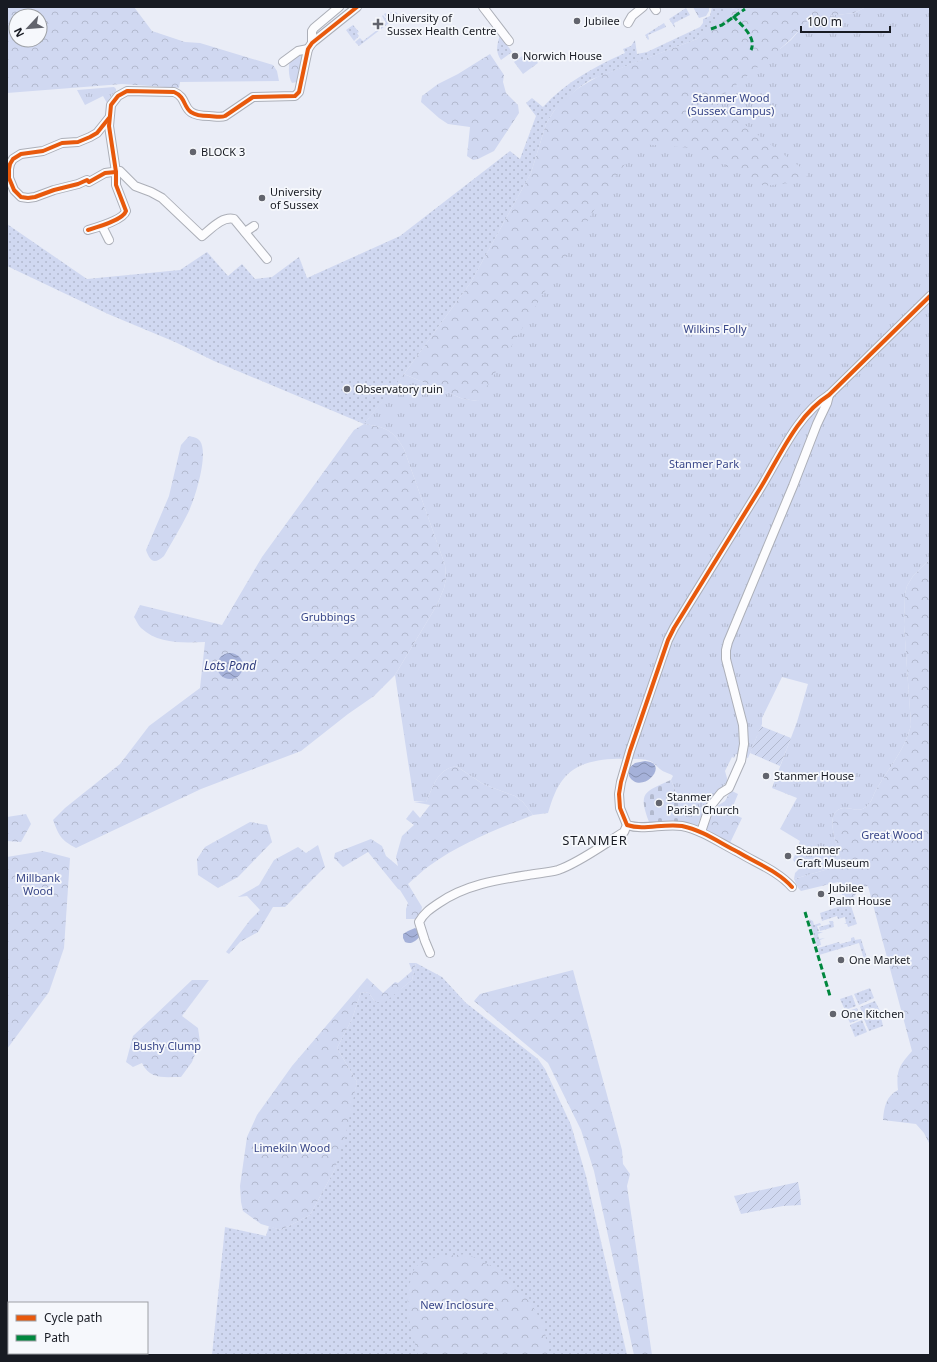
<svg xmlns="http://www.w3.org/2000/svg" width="937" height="1362" font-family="'Noto Sans',sans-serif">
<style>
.grass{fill:url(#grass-dots)}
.forest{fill:url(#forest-crowns);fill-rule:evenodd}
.cemetery{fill:url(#cemetery-stones)}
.park{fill:url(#park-tufts)}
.garden{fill:url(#garden-furrows)}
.water{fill:url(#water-waves)}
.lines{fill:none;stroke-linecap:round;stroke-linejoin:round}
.minor-casing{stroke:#acafb8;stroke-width:10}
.minor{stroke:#fcfcfe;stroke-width:8}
.quiet{stroke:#00873e;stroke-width:3;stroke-dasharray:6 3;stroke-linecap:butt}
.cycleway-casing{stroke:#f6f8fc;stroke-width:6}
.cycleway{stroke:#e8590c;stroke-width:4}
.poi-dot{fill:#62646d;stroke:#f6f8fc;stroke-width:1.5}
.labels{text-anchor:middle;stroke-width:3.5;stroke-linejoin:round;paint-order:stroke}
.poi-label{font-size:11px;fill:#181b23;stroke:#f6f8fc;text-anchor:start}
.park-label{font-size:11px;fill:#384688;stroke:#f6f8fc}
.water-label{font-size:12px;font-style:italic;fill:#2f3c7d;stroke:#f6f8fc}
.quarter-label{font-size:13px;letter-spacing:1px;fill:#181b23;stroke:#f6f8fc}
</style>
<defs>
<pattern id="grass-dots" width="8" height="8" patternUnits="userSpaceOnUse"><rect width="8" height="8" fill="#d0d8f1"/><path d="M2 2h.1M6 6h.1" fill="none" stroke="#b2b9ce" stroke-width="1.8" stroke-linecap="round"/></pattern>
<pattern id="forest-crowns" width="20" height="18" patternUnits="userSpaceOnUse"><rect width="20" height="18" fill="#d0d8f1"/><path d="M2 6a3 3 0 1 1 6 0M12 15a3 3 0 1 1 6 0" fill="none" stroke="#b2b9ce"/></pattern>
<pattern id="cemetery-stones" width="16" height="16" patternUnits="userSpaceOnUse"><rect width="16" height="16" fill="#d0d8f1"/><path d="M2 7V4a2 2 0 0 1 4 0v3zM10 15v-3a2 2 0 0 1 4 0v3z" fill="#b2b9ce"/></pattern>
<pattern id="park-tufts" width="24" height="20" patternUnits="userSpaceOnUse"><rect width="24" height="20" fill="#d0d8f1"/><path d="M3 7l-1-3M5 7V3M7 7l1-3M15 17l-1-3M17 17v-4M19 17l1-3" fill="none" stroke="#b2b9ce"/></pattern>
<pattern id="garden-furrows" width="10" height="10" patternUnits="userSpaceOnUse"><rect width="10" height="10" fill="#d0d8f1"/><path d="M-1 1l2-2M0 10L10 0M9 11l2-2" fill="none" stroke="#b2b9ce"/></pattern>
<pattern id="water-waves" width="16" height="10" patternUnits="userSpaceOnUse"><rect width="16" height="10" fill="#a5b1d9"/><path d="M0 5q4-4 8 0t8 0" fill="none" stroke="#858fb0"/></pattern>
</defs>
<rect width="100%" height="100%" fill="#eaedf7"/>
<!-- grass -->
<g class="grass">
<path d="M712,7H747L739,10L731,8L697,39L590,80L577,89L554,111L546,124L531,173L471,282L396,385L364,424L214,361L175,342L108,314L7,266V224L87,279L180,270L207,252L228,276L242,264L255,279L272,277L299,257L307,278L400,236L510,151L520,159L536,116L526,103L532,98L543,107C566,82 594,67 625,53L623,49L631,46L635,40L637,54L647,52L700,27L703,23V19L710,16Z"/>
<path d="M686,8L690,15L674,23L675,28L669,19Z"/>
<path d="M396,12L399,16L390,23L384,14L386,13Z"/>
<path d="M383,15L389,23L359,46L355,42L360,38L363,41L386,23L382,16Z"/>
<path d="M664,23L666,27L648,35L649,39L648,40L645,35Z"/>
<path d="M353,25L359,32L357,33L359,36L354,41L346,30Z"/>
<path d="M500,35L512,52L501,60C495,51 497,45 500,35Z"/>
<path d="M850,903L857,924L848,927L847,924H844L846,923L845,917L838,919L837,916L822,921L820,913Z"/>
<path d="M809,919L813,921L814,925L820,923L821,925L817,926L819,931L817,932H823L818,934L819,939L825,938L820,940L821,945L817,946Z"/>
<path d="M829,921H833L834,927L820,931L819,927L830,924Z"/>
<path d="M854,937L855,940L861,939L867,958L864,959L859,943L819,955L818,948L839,942L840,944L851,941V938Z"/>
<path d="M416,963L442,977L466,1003L538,1059L545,1069L571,1125L586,1176L627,1355H212L225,1227L266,1236L269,1226L281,1230L310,1215L335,1169L357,1082L337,1048L352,1019L361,992L369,993L375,1002L402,988L412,980Z"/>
<path d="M870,988L874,998L859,1005L854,994Z"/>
<path d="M852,995L856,1006L845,1010L840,999Z"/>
<path d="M875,1001L880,1011L864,1018L860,1007Z"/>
<path d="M857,1008L861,1019L850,1023L845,1012Z"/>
<path d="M880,1013L883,1026L869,1031L864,1019Z"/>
<path d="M862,1020L867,1032L855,1037L850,1025Z"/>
</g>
<!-- forest -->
<g class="forest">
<path d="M7,7H134L152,31L185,42L200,43L273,65L277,71L279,81L180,82L179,88L122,84L7,93ZM16,16H40V40H16Z"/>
<path d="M693,7H709V11L706,16L699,18Z"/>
<path d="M747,7H866L854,13L810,18L791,39L780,49L853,149L478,401L463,399L404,374L471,282L531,173L546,124L554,111L562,102L577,89L597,77L697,39L724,10L731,8L739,10Z"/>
<path d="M529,51L538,63L523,74L514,62Z"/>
<path d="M302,54L303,56L297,82L292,83C288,77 288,64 291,57Z"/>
<path d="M490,54L504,75L503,82L506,93L518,105L519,113L494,151L478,159L473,160L467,156L470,127L448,124L439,118L421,102L422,96L438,84L458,74Z"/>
<path d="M364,424C386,427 393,430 404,449L445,565L446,579L444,588L437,605L395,675L374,696L348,714L301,751L201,789L76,848C61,840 59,836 53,820L65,808L120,764L149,726L200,688L205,642C183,643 158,644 141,628C138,625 136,620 134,617L140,605L222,625L262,557L354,430Z"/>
<path d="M189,436C193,437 197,437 200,441C209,454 195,499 188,513C181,527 172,542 164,556C154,565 150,561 146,550L169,496L181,445Z"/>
<path d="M930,559V1145L924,1133L916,1124L883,1120C884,1107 886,1096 898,1090C896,1070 899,1066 912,1051L868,886L860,888L853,898L844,901L838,882L801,891L798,888L794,879L842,865V863C839,851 821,810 844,808C852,808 860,813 867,806C872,802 873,795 876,790C888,769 905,750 911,725L904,625L905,594L907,586L913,576Z"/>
<path d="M456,766L483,784L515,796L523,802L533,815C497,829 461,843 429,866C422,871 415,878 408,884L422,907L420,919H406V909L408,903L400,890L398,889L368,852L343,867L334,858L335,853L371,839L382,846L386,856L398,866L396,857L402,836L414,825L406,819L413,810L420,818L430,805L414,802H426C434,786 436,770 456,766Z"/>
<path d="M732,791L738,794L731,811L733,814L742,818L729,845L706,830L711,810L725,801L730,792Z"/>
<path d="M26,814L31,824L21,842L7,841V817Z"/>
<path d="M250,822L267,825L272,842L238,877L218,888L198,875L197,859L205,847Z"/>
<path d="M318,845L325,867L285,907H273L258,932L240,942L229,954L226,952L250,920L260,910L247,896L238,897L259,885L274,860L298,847L306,853Z"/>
<path d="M43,851L70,858L64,948L49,992L7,1049V857Z"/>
<path d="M409,963H416L412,980L385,1002H375L369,993L361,992L352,1019L337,1048L357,1082L347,1129L335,1169L310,1215L281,1230L261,1224L243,1211L241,1202L240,1186L247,1137L257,1115L292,1066L367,978L383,993L395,982L398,983L412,971Z"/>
<path d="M573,970L622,1150L623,1164L630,1174L627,1186L652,1355H634L594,1171L581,1130L548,1063L474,1001L480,994Z"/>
<path d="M192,980H209L182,1016L198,1028L200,1042L192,1062L181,1077C164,1077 150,1080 142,1063L133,1067L126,1062L133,1036Z"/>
<path d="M467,1254L495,1268L518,1288L532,1305L544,1326L548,1352L547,1355H418C411,1329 404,1309 410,1283C411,1276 413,1269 419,1264C429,1257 455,1255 467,1254Z"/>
</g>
<!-- cemetery -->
<path class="cemetery" d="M671,780L682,808V821L649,822C638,792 644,792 671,780Z"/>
<!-- park -->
<g class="park">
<path d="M866,7H930V559L913,576L907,586L905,594L904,625L911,725C905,750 888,769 876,790C873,795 872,802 867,806C860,813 852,808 844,808C821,810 839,851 842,863V865L794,879L795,873L800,868L793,860L800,841L780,829L797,798L772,788L797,722L808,684L782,677L762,718V724L748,758L736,754L734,758L732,757L725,771L727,778V782L709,800L697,826L682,821V808L671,780L673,776C670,773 668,774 665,772C659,770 655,763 650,761C645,759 638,759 632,759C610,758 581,759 565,777C556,787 552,800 548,813L533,815L523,802L515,796L483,784L456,766C436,770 434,786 426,802L414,801L395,675L437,605L444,588L446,579L445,565L404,449C393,430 386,427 364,424L404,374L463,399L478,401L610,184L640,144L692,148L764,186L805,181L808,173L715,102L791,40L810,18L854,13Z"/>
<path d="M114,87L116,89V91L111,96L107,103L103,96L85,105L77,90Z"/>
</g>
<!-- garden -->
<g class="garden">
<path d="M761,726L791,738L780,766L750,753Z"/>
<path d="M798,1182L800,1193L801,1205L783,1206L741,1214L734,1196Z"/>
</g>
<!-- water -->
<g class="water">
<circle cx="230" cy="666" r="13"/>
<path d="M645,761C672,763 641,797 629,776V768L635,763Z"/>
<path d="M415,928L418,930L420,936C416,941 411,945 405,942L403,938V934L408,931Z"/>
</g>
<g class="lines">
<defs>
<g id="minor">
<path d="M483,7L509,41"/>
<path d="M654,7L656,10"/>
<path d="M628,23L632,16L643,7"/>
<path d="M312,43V31L314,28L339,7"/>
<path d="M283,62L298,51L308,49"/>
<path d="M109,118L97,133L90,137L78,142L62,143L43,151L21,154L13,159L10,164L9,169V178L14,190L21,197L28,198L35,197L54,190L78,184L87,180L89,182L105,173L120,171L135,186L151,192L162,198L202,236C211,229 222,216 234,219L267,259"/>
<path d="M102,226L109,240"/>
<path d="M88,230C98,227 123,220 126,211L116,185V172L109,126L111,105L118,96L127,91L174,92C191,99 178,116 209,116C214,116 220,118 225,116L253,97L295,96L299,92L308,49L312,43L357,7"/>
<path d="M245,232L254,226"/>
<path d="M701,832L709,808L721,793L729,788L741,761L744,744L743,725L726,659V650L728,642L793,486L817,424L827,403L829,395"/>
<path d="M792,887C778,871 756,863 738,852C720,843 702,830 682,826C663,823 644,831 627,825L620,808L619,794L621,782L630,751L668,640L674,628C703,581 732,534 761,487C780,456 797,415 829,395L930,296"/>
<path d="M430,953L425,941L419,922C424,913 430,909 439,903C465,885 496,880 528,875C537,873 548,873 558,870C579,863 604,844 624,832L627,825"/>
</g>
</defs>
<!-- minor casing -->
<use href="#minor" class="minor-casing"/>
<!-- minor -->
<use href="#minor" class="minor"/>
<!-- quiet -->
<g class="quiet">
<path d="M733,16C741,25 757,37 751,50"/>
<path d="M711,29L722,25L745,9"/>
<path d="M805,912L830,996"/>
</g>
<defs>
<g id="cycleway">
<path d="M109,118L97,133L90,137L78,142L62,143L43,151L21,154L13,159L10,164L9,169V178L14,190L21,197L28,198L35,197L54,190L78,184L87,180L89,182L105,173L116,172"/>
<path d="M88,230C98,227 123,220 126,211L116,185V172L109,126L111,105L118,96L127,91L174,92C191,99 178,116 209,116C214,116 220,118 225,116L253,97L295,96L299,92L308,49L312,43L357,7"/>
<path d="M792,887C778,871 756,863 738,852C720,843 702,830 682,826C663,823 644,831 627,825L620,808L619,794L621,782L630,751L668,640L674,628C703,581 732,534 761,487C780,456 797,415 829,395L930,296"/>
</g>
</defs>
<!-- cycleway casing -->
<use href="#cycleway" class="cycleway-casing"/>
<!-- cycleway -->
<use href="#cycleway" class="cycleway"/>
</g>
<!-- markers -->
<g class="poi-dot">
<circle cx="577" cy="21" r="4"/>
<path d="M376 18h4v4h4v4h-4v4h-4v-4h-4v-4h4z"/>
<circle cx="515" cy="56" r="4"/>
<circle cx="193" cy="152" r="4"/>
<circle cx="262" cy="198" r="4"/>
<circle cx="347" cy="389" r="4"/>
<circle cx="766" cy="776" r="4"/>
<circle cx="659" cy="803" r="4"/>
<circle cx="788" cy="856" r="4"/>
<circle cx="821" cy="894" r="4"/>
<circle cx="841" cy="960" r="4"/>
<circle cx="833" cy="1014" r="4"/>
</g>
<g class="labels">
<!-- poi labels -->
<g class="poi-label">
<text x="387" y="22">University of<tspan x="387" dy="13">Sussex Health Centre</tspan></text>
<text x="585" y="25">Jubilee</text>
<text x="523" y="60">Norwich House</text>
<text x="201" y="156">BLOCK 3</text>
<text x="270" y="196">University<tspan x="270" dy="13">of Sussex</tspan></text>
<text x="355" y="393">Observatory ruin</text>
<text x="774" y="780">Stanmer House</text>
<text x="667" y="801">Stanmer<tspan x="667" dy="13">Parish Church</tspan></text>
<text x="796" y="854">Stanmer<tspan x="796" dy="13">Craft Museum</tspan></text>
<text x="829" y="892">Jubilee<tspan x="829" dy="13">Palm House</tspan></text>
<text x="849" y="964">One Market</text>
<text x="841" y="1018">One Kitchen</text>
</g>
<!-- park labels -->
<g class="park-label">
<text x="731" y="102">Stanmer Wood<tspan x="731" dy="13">(Sussex Campus)</tspan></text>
<text x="715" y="333">Wilkins Folly</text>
<text x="704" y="468">Stanmer Park</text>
<text x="328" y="621">Grubbings</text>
<text x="892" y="839">Great Wood</text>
<text x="38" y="882">Millbank<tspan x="38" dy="13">Wood</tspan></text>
<text x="167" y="1050">Bushy Clump</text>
<text x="292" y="1152">Limekiln Wood</text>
<text x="457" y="1309">New Inclosure</text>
</g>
<!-- water labels -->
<g class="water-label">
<text x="230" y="670">Lots Pond</text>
</g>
<!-- quarter labels -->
<g class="quarter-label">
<text x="595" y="845">STANMER</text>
</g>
</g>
<!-- border -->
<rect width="937" height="1362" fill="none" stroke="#181b23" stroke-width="16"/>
<!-- legend -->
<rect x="8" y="1302" width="140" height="52" fill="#f6f8fc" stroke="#9da0a5"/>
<rect x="16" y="1315" width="20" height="6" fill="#e8590c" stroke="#9da0a5"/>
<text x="44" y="1322" font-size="12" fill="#181b23">Cycle path</text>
<rect x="16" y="1335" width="20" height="6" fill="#00873e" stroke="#9da0a5"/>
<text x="44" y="1342" font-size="12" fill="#181b23">Path</text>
<!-- north arrow -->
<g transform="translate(28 28) rotate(244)"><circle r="19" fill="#f6f8fc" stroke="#9da0a5"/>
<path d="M0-3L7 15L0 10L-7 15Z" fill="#62646d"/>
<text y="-6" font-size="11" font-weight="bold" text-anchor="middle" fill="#181b23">N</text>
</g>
<!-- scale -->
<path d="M801 26v6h89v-6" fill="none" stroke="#181b23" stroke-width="2"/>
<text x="807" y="26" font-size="12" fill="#181b23" stroke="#f6f8fc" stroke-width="3" paint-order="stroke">100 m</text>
</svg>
